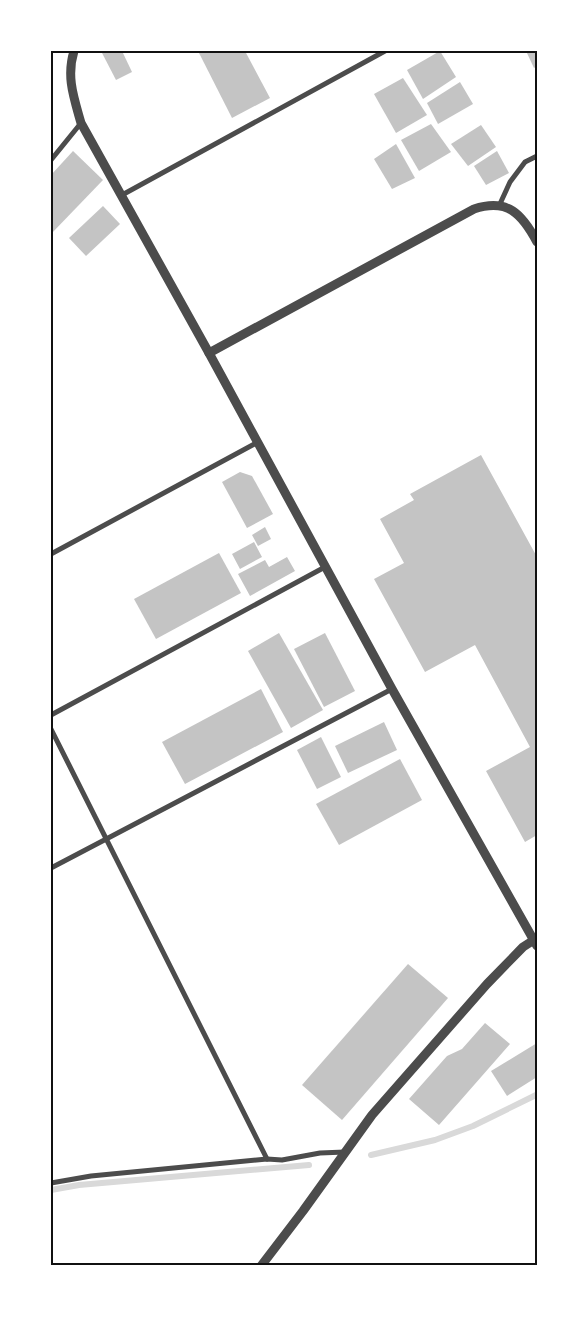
<svg xmlns="http://www.w3.org/2000/svg" width="588" height="1317" font-family="'Roboto Condensed',sans-serif">
<style>
.lines{fill:none;stroke-linecap:round;stroke-linejoin:round}
.stream{stroke:#d9d9d9;stroke-width:6}
.building{fill:#c4c4c4}
.minor{stroke:#4c4c4c;stroke-width:5}
.tertiary{stroke:#4c4c4c;stroke-width:9}
.neatline{fill:none;stroke:#111;stroke-width:2}
</style>
<rect width="100%" height="100%" fill="#fff"/>
<g class="lines">
<!-- stream -->
<g class="stream">
<path d="M371,1155L435,1140L473,1126L536,1095"/>
<path d="M51,1190L79,1185L309,1165"/>
</g>
</g>
<!-- building -->
<g class="building">
<path d="M101,51H122L132,72L116,80Z"/>
<path d="M198,51H245L270,98L232,118Z"/>
<path d="M440,51L456,77L423,99L407,70Z"/>
<path d="M526,51H537V66L534,68Z"/>
<path d="M403,78L427,115L396,133L374,94Z"/>
<path d="M460,82L473,104L438,124L427,103Z"/>
<path d="M431,124L451,152L419,171L401,140Z"/>
<path d="M481,125L496,147L468,166L451,144Z"/>
<path d="M396,144L415,178L392,189L374,159Z"/>
<path d="M73,151L103,180L51,234V175Z"/>
<path d="M497,151L509,173L486,185L474,166Z"/>
<path d="M103,206L120,224L86,256L69,238Z"/>
<path d="M481,455L537,557V835L525,842L486,771L530,747L475,645L425,672L374,579L404,563L380,519L414,500L410,494Z"/>
<path d="M240,472L252,476L273,514L247,528L222,482Z"/>
<path d="M265,527L271,539L258,546L252,535Z"/>
<path d="M254,542L262,557L240,569L232,554Z"/>
<path d="M219,553L241,593L156,639L134,599Z"/>
<path d="M287,557L295,571L250,596L238,574L265,560L269,567Z"/>
<path d="M279,633L323,710L291,728L248,651Z"/>
<path d="M325,633L355,691L324,707L294,649Z"/>
<path d="M261,689L283,732L185,784L162,742Z"/>
<path d="M384,722L397,750L348,773L335,746Z"/>
<path d="M321,737L341,777L317,789L297,750Z"/>
<path d="M400,759L422,800L339,845L316,804Z"/>
<path d="M408,964L448,998L342,1120L302,1085Z"/>
<path d="M485,1023L510,1044L439,1125L409,1099L447,1056L462,1049Z"/>
<path d="M537,1043V1077L507,1096L491,1071Z"/>
</g>
<g class="lines">
<!-- minor -->
<g class="minor">
<path d="M51,160L81,123"/>
<path d="M122,195L385,51"/>
<path d="M499,206L510,182L525,162L537,156"/>
<path d="M51,554L258,442"/>
<path d="M51,715L325,567"/>
<path d="M51,729L267,1159"/>
<path d="M51,868L392,689"/>
<path d="M51,1183L91,1176L267,1159L282,1160L320,1153L345,1152"/>
</g>
<!-- tertiary -->
<g class="tertiary">
<path d="M74,51C66,77 74,98 81,123L209,353L392,689L537,946"/>
<path d="M209,353L474,209C508,198 522,214 537,242"/>
<path d="M261,1266L303,1211L372,1115L487,984L523,947L537,938"/>
</g>
</g>
<!-- border -->
<rect width="588" height="1317" fill="none" stroke="#ffffff" stroke-width="105"/>
<rect x="52" y="52" width="484" height="1212" class="neatline"/>
</svg>
